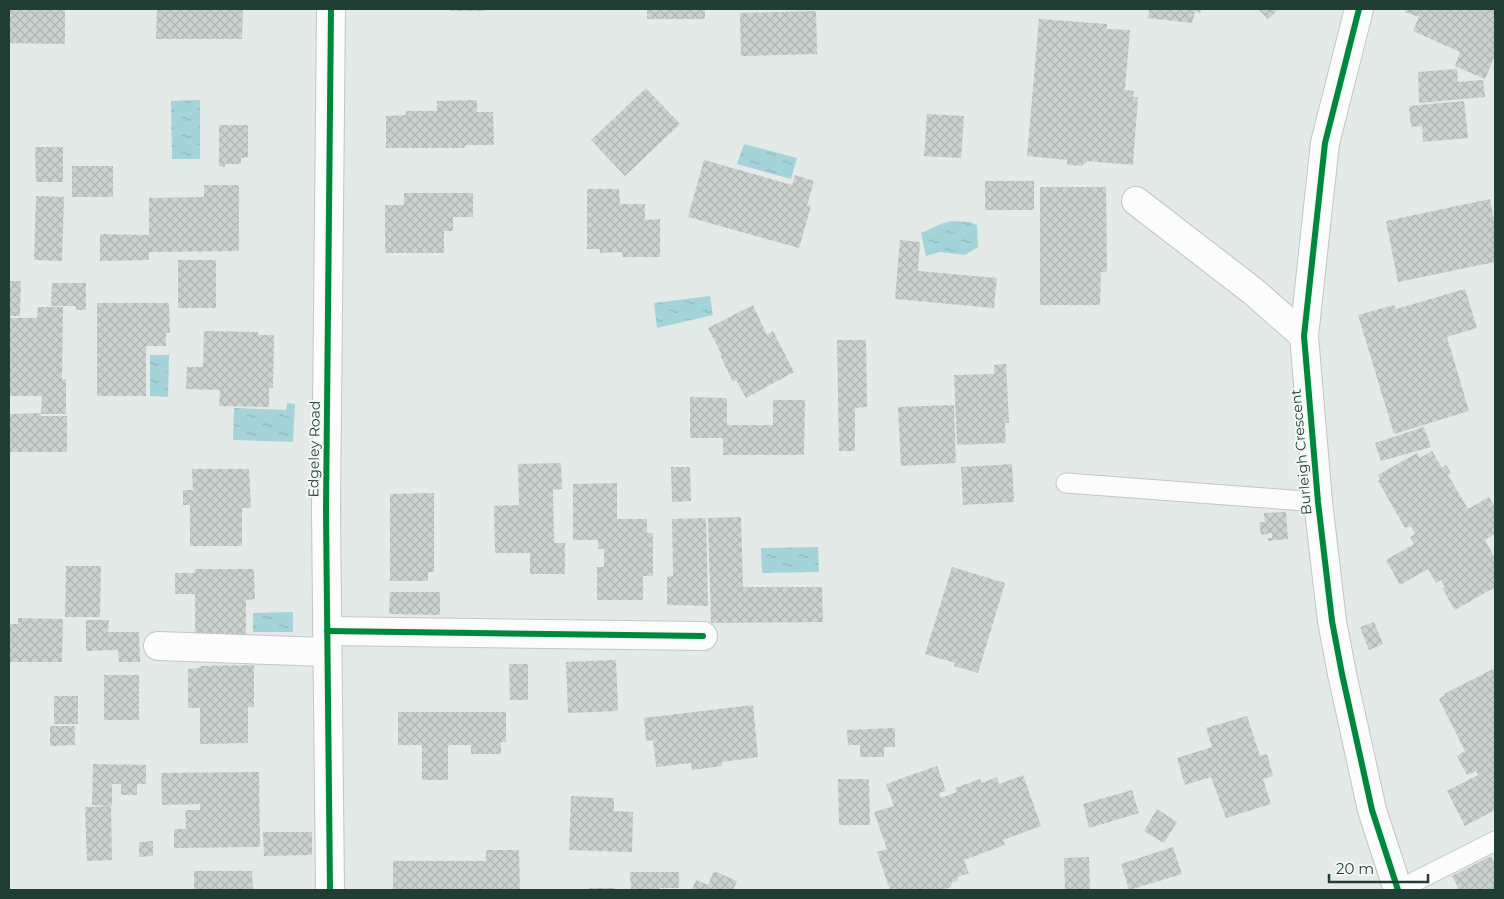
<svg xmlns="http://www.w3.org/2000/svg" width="1504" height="899" font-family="Montserrat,sans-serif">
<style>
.water{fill:url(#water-ripples)}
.building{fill:url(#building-cross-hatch)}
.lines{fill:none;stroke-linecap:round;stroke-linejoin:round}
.service-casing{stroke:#c1c7c4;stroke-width:21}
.minor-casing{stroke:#c1c7c4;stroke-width:30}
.service{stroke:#fbfcfb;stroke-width:19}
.minor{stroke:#fbfcfb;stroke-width:28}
.cycleway-casing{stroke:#f2f9f5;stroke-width:9}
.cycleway{stroke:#00873e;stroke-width:6}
.labels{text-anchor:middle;stroke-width:4;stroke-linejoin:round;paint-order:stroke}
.street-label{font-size:14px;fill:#213e35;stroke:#f2f9f5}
</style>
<defs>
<pattern id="water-ripples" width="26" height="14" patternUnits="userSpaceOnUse" patternTransform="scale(1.25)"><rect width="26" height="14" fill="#a4d4d9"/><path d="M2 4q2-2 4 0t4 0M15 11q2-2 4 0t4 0" fill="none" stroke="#8db7bb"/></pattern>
<pattern id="building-cross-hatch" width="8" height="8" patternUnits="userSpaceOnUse" patternTransform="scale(1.25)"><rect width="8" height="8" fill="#cbd1ce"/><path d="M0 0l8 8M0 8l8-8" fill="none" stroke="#aeb4b2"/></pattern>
</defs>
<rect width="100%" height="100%" fill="#e4eae7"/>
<!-- water -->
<g class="water">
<path d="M200,100V159H172L171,101Z"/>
<path d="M744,144L797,158L791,179L737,164Z"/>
<path d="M951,221L970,222L977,225L978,247L965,255L940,252L926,256L921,233L941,224Z"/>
<path d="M710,296L713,315L657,328L654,303Z"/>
<path d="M150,355H169L168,397L150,396Z"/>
<path d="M287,403L295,404L293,442L233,440L234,408L286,410Z"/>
<path d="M818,547L819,572L762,573L761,548Z"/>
<path d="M293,612V632H253V613Z"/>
</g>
<!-- building -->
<g class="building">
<path d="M9,9H65V44L9,43Z"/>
<path d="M157,9H243L242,39H156Z"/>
<path d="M451,9H486V11H450Z"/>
<rect x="647" y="9" width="58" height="10"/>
<path d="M1149,9H1201L1200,13L1195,11L1192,23L1148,18Z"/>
<path d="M1258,9H1279L1268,19Z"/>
<path d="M1406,9H1495V55L1485,79L1455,66L1460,52L1413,31L1419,17L1405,12Z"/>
<path d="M816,11L817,54L741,56L740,13Z"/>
<path d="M1039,19L1107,24V29L1130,30L1125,90L1134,91L1133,97H1138L1133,165L1087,161L1085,164L1083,163V166L1067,165V160L1027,156Z"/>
<path d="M1457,69L1458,82L1483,80L1485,97L1419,103L1418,72Z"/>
<path d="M646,88L680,124L625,176L591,140Z"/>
<path d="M477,100V112H493L494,145H466L464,148H386V116L406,115V111H437V101Z"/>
<path d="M1464,101L1468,138L1423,142L1422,126L1411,127L1409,106Z"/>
<path d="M927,114L964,116L961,158L924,156Z"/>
<path d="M219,125H248V157L241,158V164H225V167L219,166Z"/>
<path d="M35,147H63V182H36Z"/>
<path d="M704,160L792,185L795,175L814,181L807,205L811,206L799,248L688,217Z"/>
<rect x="72" y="166" width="41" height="31"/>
<rect x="985" y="181" width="49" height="29"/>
<path d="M204,185H239V251L149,252V260L100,261V234L149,235V198L204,197Z"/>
<path d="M1040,187H1106L1107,272H1101L1100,305H1040Z"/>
<path d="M587,189H619L620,204H645V220L660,219V257H623L622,252L600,253V249H587Z"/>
<path d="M404,193H473V217H453V231H444V253H385V205H404Z"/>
<path d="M36,196L64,197L62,261L34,260Z"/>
<path d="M1490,199L1495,226V262L1398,282L1386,221Z"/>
<path d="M900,240L920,242L918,271L997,278L994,308L895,299Z"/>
<rect x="178" y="260" width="38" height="48"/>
<path d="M9,281H21L20,316H9Z"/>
<path d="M52,283H86V310H76V306H51Z"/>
<path d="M1465,289L1477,328L1447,337L1469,411L1394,434L1358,315L1394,305L1396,309Z"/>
<path d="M97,303H169L170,333H166V346H146V396H97Z"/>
<path d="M753,305L767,335L773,331L794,372L746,398L736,380L733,382L720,355H722L708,328Z"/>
<path d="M38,307H63L62,379H66V414H41L42,396H9V318H37Z"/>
<path d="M204,331L258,332V335H274L273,388H269V407L219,406L220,390L186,389L187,367H203Z"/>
<path d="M837,340H866L867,407L855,408V451H839Z"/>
<path d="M1006,364L1009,423H1005L1006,443L957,445L954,375L994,374V365Z"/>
<path d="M690,397L727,398V425H773V400H805L804,455H723V438H690Z"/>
<path d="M954,405L956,463L901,466L898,407Z"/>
<path d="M41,413V419V416H67V452H9V414Z"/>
<path d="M1424,427L1431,447L1381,461L1375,443Z"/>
<path d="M1432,451L1442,468L1446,465L1451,473L1448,475L1468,509L1489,497L1495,507V534L1485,540L1495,558V587L1455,610L1442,588L1445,587L1441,580L1436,583L1428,569L1400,585L1386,560L1414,544L1410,537L1415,534L1411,526L1405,528L1378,481L1380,480L1378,475L1417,453L1420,458Z"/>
<path d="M561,463L562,489L553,490L554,543H565V574H530V553H495L494,506L519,505L518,464Z"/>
<path d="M1012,464L1014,502L963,505L961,467Z"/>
<path d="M671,467H690L691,501L672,502Z"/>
<path d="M192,469H249L251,508H242V546H190V505H183V490H193Z"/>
<path d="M617,483V519H647V533H653V576H643V600H597V567H604V549H598V540H573V484Z"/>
<path d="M434,493V572H428V581H390V494Z"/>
<path d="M1286,512L1288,539L1268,541V538H1272V533L1261,535L1259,522H1265L1264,513Z"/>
<path d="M741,517L743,587H822L823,622L711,623L708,518Z"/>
<path d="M706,518L708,606L667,605V577L673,576L672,519Z"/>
<path d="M66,566H101L100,617H65Z"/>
<path d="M952,567L1005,583L978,673L954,666L955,663L925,654Z"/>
<path d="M195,569H254L255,599L246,600V643H195V594H175V573H195Z"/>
<path d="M390,592H440V615L389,614Z"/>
<path d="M18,618L63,619L62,662H9V624H18Z"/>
<path d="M86,620H109L108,632H139L140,662H119L118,650L86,651Z"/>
<path d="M1374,622L1383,644L1369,650L1360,627Z"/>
<path d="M616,660L618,711L568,713L566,662Z"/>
<path d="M509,664H528V700H510Z"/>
<path d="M254,665V707H248V743L200,744V708H188V669L200,668V666Z"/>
<path d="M1495,668V810L1465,826L1447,791L1478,775L1476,771L1467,775L1457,756L1465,751L1439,699L1445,695L1444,694Z"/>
<rect x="104" y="675" width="35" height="45"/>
<rect x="54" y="696" width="24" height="28"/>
<path d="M753,705L758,757L722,762V766L692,770L691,763L656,767L653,740L646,741L644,718Z"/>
<path d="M398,712H506V742H501V754H471V745H448V780H422V745H398Z"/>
<path d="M1247,716L1260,756L1267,754L1273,776L1263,779L1271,804L1226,818L1211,777L1185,785L1177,758L1212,747L1206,728Z"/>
<path d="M50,726H75V745L50,746Z"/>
<path d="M895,728V747H884V757H860V745H848L847,730Z"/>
<path d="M93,764L146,765V784H137V795H121V784H112V806L92,805Z"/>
<path d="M937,766L946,791L939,793L941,798L957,792L955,788L980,779L982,783L997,777L999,784L1023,775L1041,826L1003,840L1005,845L964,860L969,873L957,877L958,881L952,882L951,887L942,890H890L877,852L887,849L874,812L894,806L886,784Z"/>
<path d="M259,772L260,847L174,848V829H186L185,810H200V804L162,805L161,773Z"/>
<path d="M838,779H869L870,825H839Z"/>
<path d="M1132,790L1139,813L1089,828L1083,804Z"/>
<path d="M571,796L614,798V811L633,812L632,852L569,850Z"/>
<path d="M111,806L112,860L87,861L85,807Z"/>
<path d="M1157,809L1177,822L1164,843L1144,831Z"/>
<path d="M263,832H312V855L264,856Z"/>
<path d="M153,841V856L139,857V842Z"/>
<path d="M1173,847L1182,874L1129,890L1121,864Z"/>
<path d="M486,850H519L520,890H393V861H486Z"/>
<path d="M1491,856L1493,860L1495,858V890H1459L1452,876Z"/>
<path d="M1089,857L1090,890H1065L1064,858Z"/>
<path d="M194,871H252L253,890H194Z"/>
<path d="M714,871L737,881L733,890H692L696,880L708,885Z"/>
<path d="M630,872H679V888H660V890H631Z"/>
<rect x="589" y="888" width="26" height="2"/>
</g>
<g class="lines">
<defs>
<g id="service">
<path d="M1066,483L1318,502"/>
<path d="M1398,890L1495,841"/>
</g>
<g id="minor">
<path d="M1359,9L1325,143L1304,336L1318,502L1332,621L1342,674L1372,810L1398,890"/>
<path d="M1136,201L1254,292L1304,336"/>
<path d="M327,631L703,636"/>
<path d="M158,646L327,652"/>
<path d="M330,890L326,511L331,9"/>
</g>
</defs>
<!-- service casing -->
<use href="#service" class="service-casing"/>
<!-- minor casing -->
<use href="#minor" class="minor-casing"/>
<!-- service -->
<use href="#service" class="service"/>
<!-- minor -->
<use href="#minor" class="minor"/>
<defs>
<g id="cycleway">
<path d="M1359,9L1325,143L1304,336L1318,502L1332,621L1342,674L1372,810L1398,890"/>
<path d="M327,631L703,636"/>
<path d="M330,890L326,511L331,9"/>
</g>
</defs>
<!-- cycleway casing -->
<use href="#cycleway" class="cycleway-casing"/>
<!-- cycleway -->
<use href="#cycleway" class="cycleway"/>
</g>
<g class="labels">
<!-- street labels -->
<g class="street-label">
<text transform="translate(314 449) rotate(-89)" y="5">Edgeley Road</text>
<text transform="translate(1301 452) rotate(-95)" y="5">Burleigh Crescent</text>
</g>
</g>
<!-- border -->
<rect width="1504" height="899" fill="none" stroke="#213e35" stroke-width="20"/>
<!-- scale -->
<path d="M1329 874v8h99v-8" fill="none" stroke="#213e35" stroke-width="2.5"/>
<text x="1336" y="874" font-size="15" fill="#213e35" stroke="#f2f9f5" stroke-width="4" paint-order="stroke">20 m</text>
</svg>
